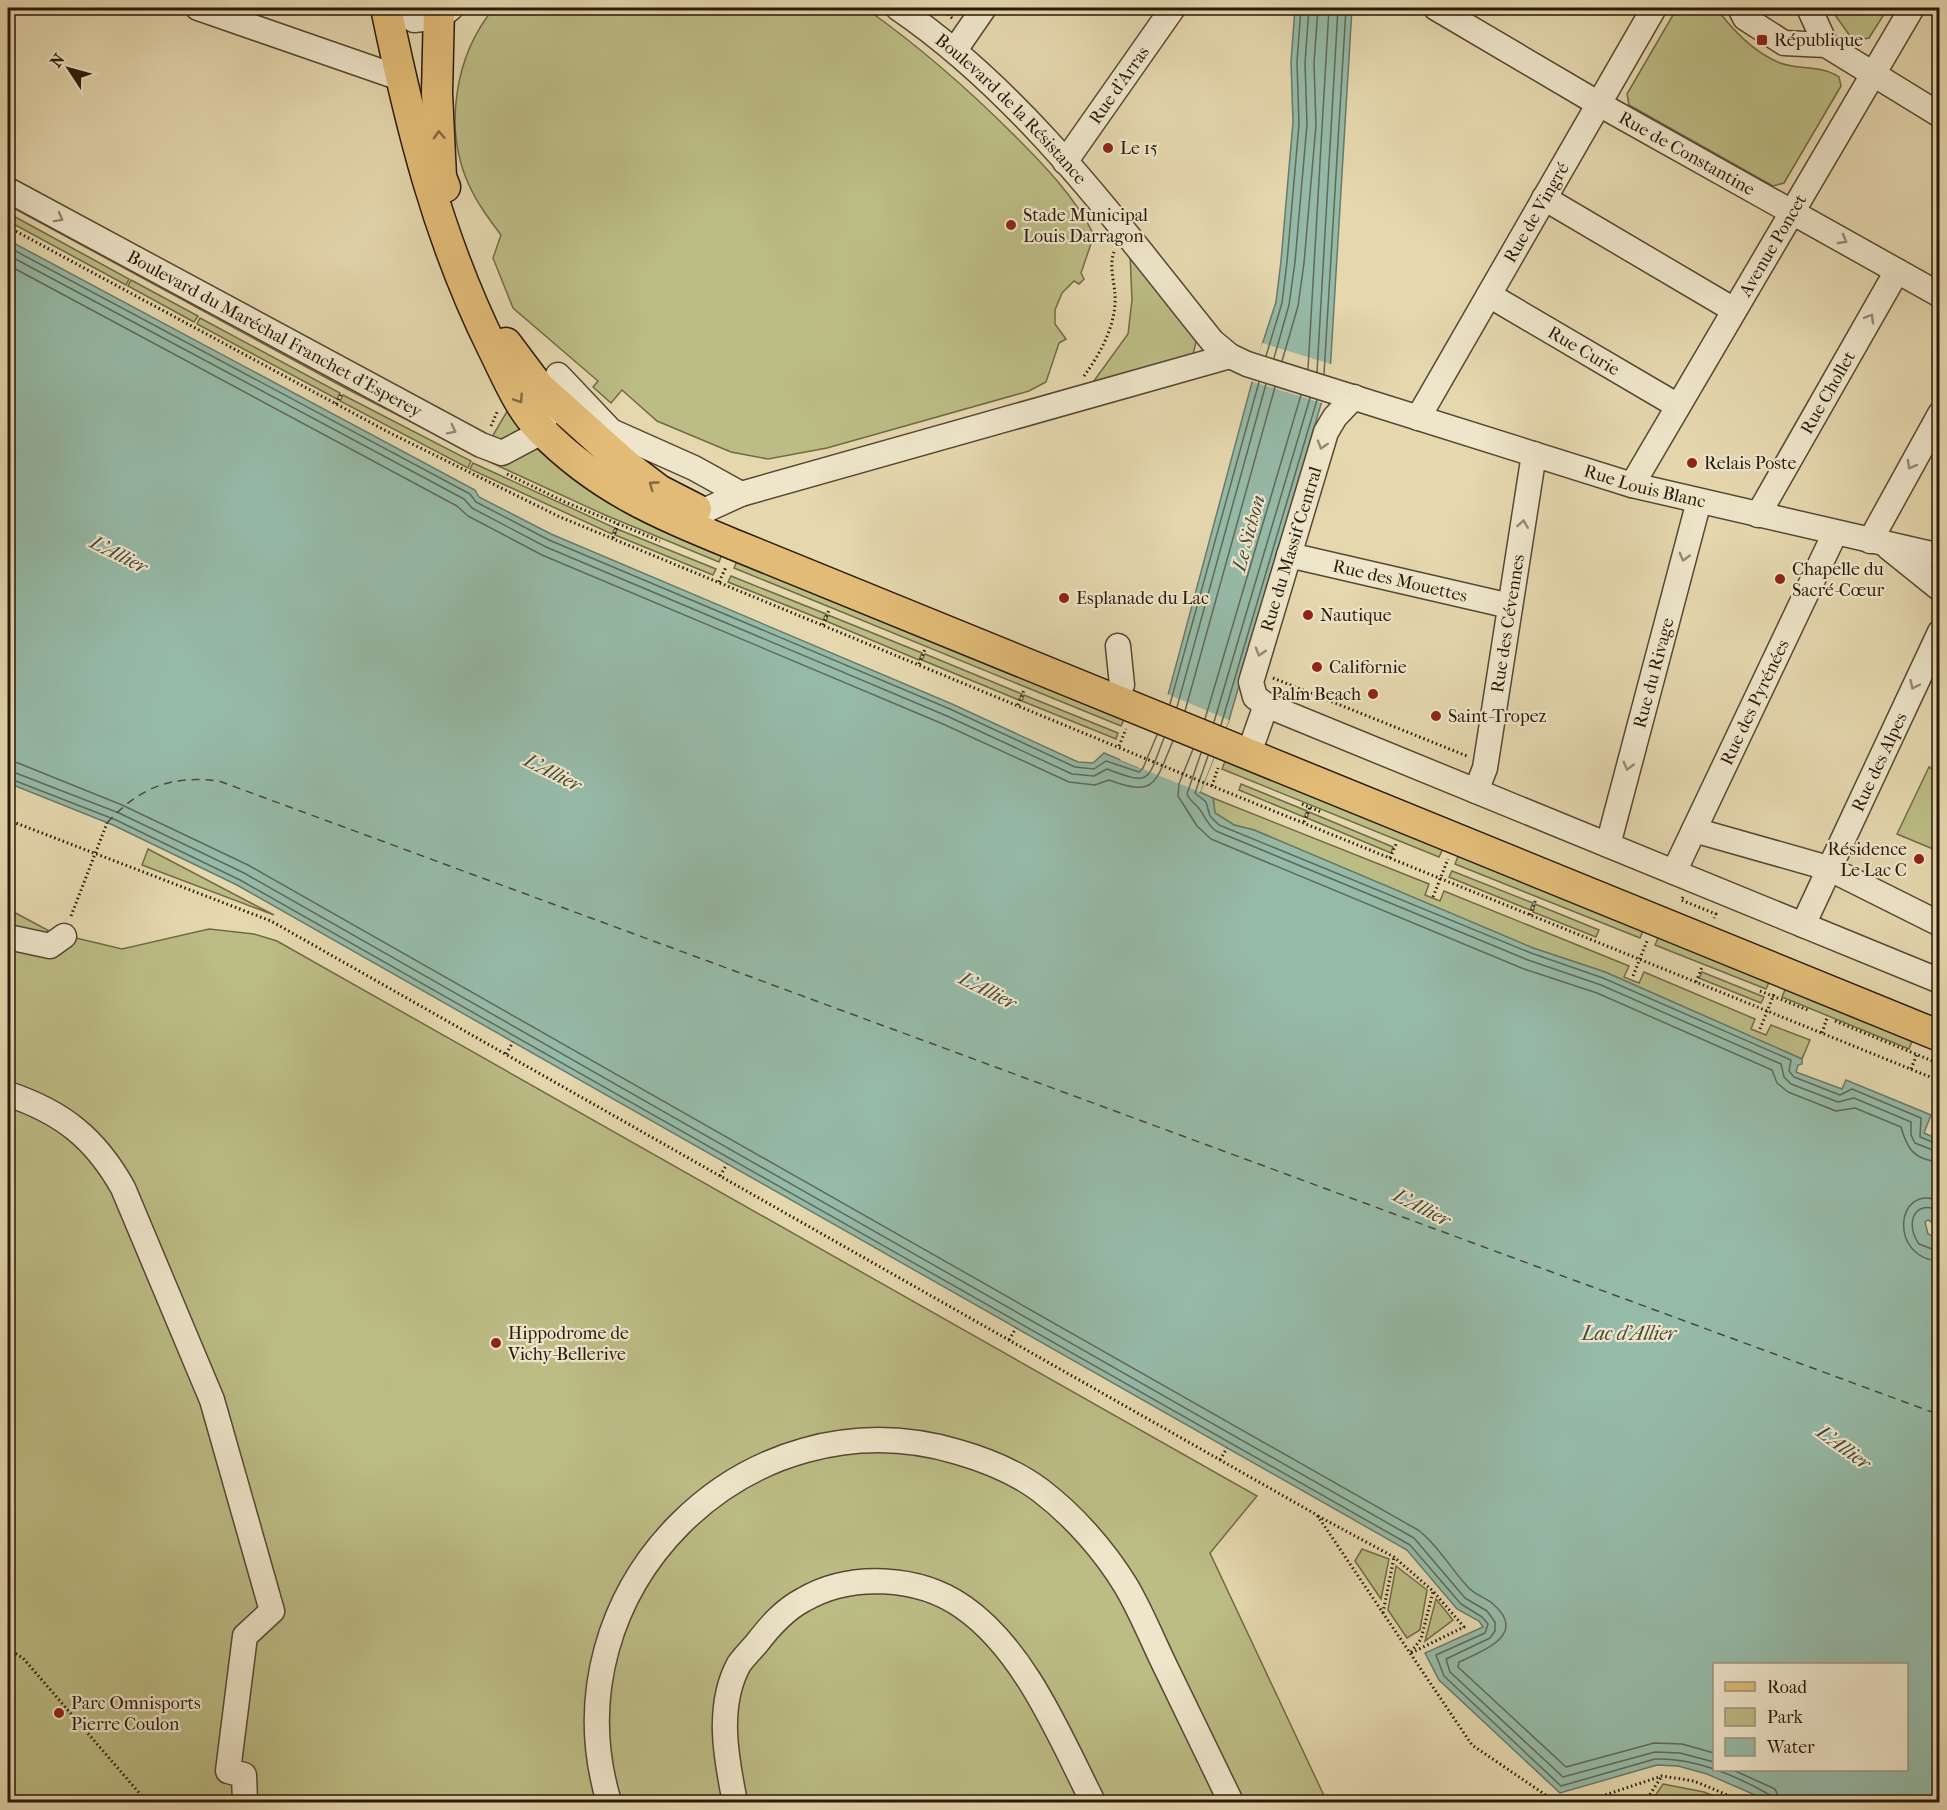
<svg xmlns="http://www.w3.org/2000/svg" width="1947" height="1810" font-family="'IM FELL French Canon',serif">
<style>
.green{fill:#bcbc85;stroke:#726a47;stroke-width:1.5}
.water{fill:#96baa8;stroke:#6a7a68;stroke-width:1.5;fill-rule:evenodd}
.pier{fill:#e5d7ae}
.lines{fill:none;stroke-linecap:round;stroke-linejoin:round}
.shore{stroke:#5f6a58;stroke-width:1.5}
.ferry{stroke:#494939;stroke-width:1.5;stroke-dasharray:8 6;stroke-linecap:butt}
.minor-casing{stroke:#574832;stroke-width:27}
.major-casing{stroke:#281909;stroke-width:33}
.path{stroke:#281909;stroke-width:3;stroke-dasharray:1.5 3;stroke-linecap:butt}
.minor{stroke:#eee5ca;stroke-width:24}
.major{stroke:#e2bc77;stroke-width:30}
.oneway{stroke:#856a40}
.oneway2{stroke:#958973}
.poi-dot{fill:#8f2418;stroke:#eee5ca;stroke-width:2}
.labels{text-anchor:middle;stroke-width:4.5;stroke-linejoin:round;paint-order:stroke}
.poi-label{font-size:18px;fill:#281909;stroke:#eee5ca;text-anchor:start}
.street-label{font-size:18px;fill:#281909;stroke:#eee5ca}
.water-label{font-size:20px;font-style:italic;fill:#494939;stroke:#eee5ca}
</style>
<rect width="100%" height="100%" fill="#e5d7ae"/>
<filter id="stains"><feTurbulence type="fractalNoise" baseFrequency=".00333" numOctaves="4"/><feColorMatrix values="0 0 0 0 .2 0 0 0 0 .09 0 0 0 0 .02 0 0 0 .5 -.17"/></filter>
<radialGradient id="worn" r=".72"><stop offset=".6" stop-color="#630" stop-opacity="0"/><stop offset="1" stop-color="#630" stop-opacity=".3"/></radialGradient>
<!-- green -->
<g class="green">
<path d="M494,8H865C919,46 967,88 1014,135C1044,165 1075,197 1094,235L1081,273L1084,279L1079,284L1074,281L1062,293L1055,310V324L1066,339L1059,343L1046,382L1029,391L827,448L768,459L731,452L657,421L622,390L611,403L593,387L598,381L513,308L493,258L501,235C489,219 477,203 469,185C443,128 455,55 494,8Z"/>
<path d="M1677,8H1716C1733,30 1753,52 1780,63C1799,70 1821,65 1839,77L1841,86L1784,183L1773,186L1629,105L1627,94Z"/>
<path d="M1830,8H1888L1869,38L1858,40L1850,36Z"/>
<path d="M8,198L470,452L347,389L8,205Z"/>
<path d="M8,213L129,279L126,285L8,221Z"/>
<path d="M1130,254L1198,333L1193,355L1091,385L1128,334L1132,300Z"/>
<path d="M131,280L198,316L194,322L128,286Z"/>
<path d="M200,318L340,393L337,399L197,324Z"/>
<path d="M343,395L471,461L468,468L340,401Z"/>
<path d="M509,408L522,429L499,443L489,442Z"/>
<path d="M540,447L725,546L719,562L605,515L481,458L484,453L509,460Z"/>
<path d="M473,463L615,528L612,534L470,469Z"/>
<path d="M617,529L716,569L713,575L615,535Z"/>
<path d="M741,552L1128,710L1121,726L734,568Z"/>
<path d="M731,576L826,614L823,620L728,582Z"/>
<path d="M828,615L922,653L919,660L826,621Z"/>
<path d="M925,654L1022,694L1019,700L922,660Z"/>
<path d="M1024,695L1118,733L1116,739L1022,701Z"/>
<path d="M1229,751L1447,840L1439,857L1222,769Z"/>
<path d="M1929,767L1939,773V848L1934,846L1933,849L1897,834Z"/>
<path d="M1241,784L1307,811L1304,817L1239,790Z"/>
<path d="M1213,798L1429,884L1425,895L1440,901L1444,891L1629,966L1624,977L1639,983L1644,972L1755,1019L1751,1029L1766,1035L1771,1025L1810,1040L1802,1059L1605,972L1533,948L1254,830L1234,825L1215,813Z"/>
<path d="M1309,812L1393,847L1391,853L1307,818Z"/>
<path d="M1462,846L1647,921L1640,938L1455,864Z"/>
<path d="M148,849L274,915L142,865Z"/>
<path d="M1452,871L1533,903L1530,910L1449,877Z"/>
<path d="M1535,904L1599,930L1596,937L1533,912Z"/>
<path d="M8,909L51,932L122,949L209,929L254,934L277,941L1257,1496L1210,1553L1327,1802H8Z"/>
<path d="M1662,929L1773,973L1766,989L1655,945Z"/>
<path d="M1702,972L1764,997L1761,1003L1699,978Z"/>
<path d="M1789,980L1916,1031L1909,1049L1782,997Z"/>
<path d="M1362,1549L1389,1559L1381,1599L1355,1561Z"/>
<path d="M1396,1566L1427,1590L1420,1630L1407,1638L1388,1610Z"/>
<path d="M1436,1599L1453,1620L1425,1641Z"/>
<path d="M1663,1784L1704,1792L1729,1802H1651Z"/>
</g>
<!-- water -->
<path class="water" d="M1295,8H1352L1330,373L1229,720L1200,792L1213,798L1215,813L1234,825L1254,830L1533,948L1605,972L1802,1059V1064L1798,1065L1796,1072L1842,1089L1846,1080L1931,1115L1924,1133L1940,1140L1939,1226L1928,1220L1925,1222L1928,1234L1940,1239L1939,1802H1771L1707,1774L1678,1766L1657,1765L1560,1793L1439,1680L1425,1653L1483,1627L1479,1621L1457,1609L1407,1550L237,885L113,825L8,783V240L475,490L479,497L551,534L952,704L1078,762L1093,763L1104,753L1137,767L1168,695L1262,345L1276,302L1281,261L1293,122L1291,62ZM1714,1664H1906V1770H1714Z"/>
<!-- pier -->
<g class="pier">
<path d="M1262,343L1334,365L1322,403L1250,381Z"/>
<path d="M1165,693L1229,720L1200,792L1120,760L1121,757L1136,763Z"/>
</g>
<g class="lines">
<!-- shore -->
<g class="shore">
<path d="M8,247L470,494L476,502L549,540L950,709L1075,767L1094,769L1106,761L1139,772L1143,768L1157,735"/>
<path d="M8,255L464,499L472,508L546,547L947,716L1072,774L1094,776L1107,769C1153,787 1147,780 1164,738"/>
<path d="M8,265L457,506L468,516L542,555L943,724L1069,782L1095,785L1109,780C1157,798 1155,782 1173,741"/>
<path d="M1266,356L1282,303L1287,262L1299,124L1297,62L1301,8"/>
<path d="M1274,358L1289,305L1295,262L1307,124L1305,63L1309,8"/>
<path d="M1282,361L1298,306L1304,263L1316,125L1314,63L1318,8"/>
<path d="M1308,369L1329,8"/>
<path d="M1317,372L1338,8"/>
<path d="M1324,374L1346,8"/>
<path d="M1170,704L1259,382"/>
<path d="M1177,707L1266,384"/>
<path d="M1185,711L1275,387"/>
<path d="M1205,719L1301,395"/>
<path d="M1214,722L1310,398"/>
<path d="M1221,725L1317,400"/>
<path d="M1193,749L1179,784L1178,796L1197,826L1211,839L1524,969L1597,993L1772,1070L1777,1083L1788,1092L1836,1111L1855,1108L1901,1127C1907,1148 1913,1160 1940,1162"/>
<path d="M1201,753L1187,794C1190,801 1192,801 1197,806C1204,813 1205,823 1216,831L1528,960L1601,985L1781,1064L1784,1077L1791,1084L1838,1102L1854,1098L1911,1122V1135L1915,1143L1940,1153"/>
<path d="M1208,756L1195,793L1206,802L1210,816L1219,825L1531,953L1603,978L1791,1060L1789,1071L1794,1077L1840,1095L1852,1089L1921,1118L1920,1137L1940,1145"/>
<path d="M8,761L18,763L122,805L248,865L1418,1530C1437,1544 1451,1569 1467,1586C1474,1595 1485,1597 1493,1604C1529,1635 1481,1652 1459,1662L1458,1667L1566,1767L1654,1743L1682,1744L1714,1753"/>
<path d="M8,770L119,813L244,873L1414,1538L1465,1598L1487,1611L1495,1622V1631L1490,1638L1446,1659L1450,1672L1563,1777L1655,1752L1680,1753L1714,1762"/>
<path d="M8,778L116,820L240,880L1410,1545L1461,1604L1482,1617L1488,1624L1485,1633L1436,1655L1444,1676L1561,1786L1655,1759C1694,1758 1737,1776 1770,1795L1773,1802"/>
<path d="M1940,1201C1895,1182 1888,1259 1940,1261"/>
<path d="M1940,1211C1913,1198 1905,1225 1919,1244L1940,1252"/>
<path d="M1733,1770L1775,1789L1781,1802"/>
</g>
<!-- ferry -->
<path class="ferry" d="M107,823C140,787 171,775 219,781L1940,1415"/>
<defs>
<g id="minor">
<path d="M198,8L400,78"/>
<path d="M396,8L414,20L440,17L451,8"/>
<path id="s1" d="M898,8C1024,94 1117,223 1212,341L1230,356L1247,364L1632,485L1940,556"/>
<path id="s2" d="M1436,8L1599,104L1940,295"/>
<path d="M1740,8L1745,18L1784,43L1826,45L1940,115"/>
<path d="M1809,8L1826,45"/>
<path d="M955,50L984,8"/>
<path id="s3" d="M1065,162L1173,8"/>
<path id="s4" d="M8,190L481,445L502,453L536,435L547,415"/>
<path d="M1544,198L1734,310"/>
<path id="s5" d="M1489,295L1678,406"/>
<path d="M558,375L611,431L694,468L741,494"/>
<path d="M1354,397L1335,417L1326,432L1251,682L1255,697L1266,705L1940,981"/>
<path id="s6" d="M1418,418L1654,8"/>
<path id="s7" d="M1632,485L1912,8"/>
<path d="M704,513L708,509L741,494L1230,356"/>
<path id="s8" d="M1758,515L1897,271"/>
<path d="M1870,541L1940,414"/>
<path d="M1889,548L1940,589"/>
<path id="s9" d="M1289,555L1510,606"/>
<path d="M1118,646L1122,685"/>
<path d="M1254,739L1266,705"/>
<path id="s10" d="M1476,791L1485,768L1534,454"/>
<path d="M1694,830L1828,868L1940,924"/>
<path id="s11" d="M1608,845L1699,501"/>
<path id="s12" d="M1674,872L1835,533"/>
<path id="s13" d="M1803,925L1940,632"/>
<path d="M8,937L50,946L64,936"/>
<path d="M8,1094C62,1112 95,1138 123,1188L212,1400L272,1611L245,1636L228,1771L244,1775L245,1802"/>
<path d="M609,1802C545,1590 746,1389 958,1452C986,1460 1017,1473 1040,1490C1073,1515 1104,1550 1126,1586C1142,1613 1154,1644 1168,1672C1189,1716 1210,1759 1231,1802"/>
<path d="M735,1802C726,1758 716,1706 739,1664C744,1657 751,1650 757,1643C770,1626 784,1610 803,1600C850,1572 919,1576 963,1607C1025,1650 1060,1737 1093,1802"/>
</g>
<g id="major">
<path d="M386,8C411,128 438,238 493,349C507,377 519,408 541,430C600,490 660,514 735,545L1940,1036"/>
<path d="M439,8L437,93L441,177L445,187"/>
<path d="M506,343L539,387L626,465L659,490L696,509"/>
</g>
</defs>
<!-- minor casing -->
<use href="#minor" class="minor-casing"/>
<!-- major casing -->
<use href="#major" class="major-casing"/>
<!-- path -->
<g class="path">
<path d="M941,8L953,19"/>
<path d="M8,227L390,433L560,517L1212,786L1940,1081"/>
<path d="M1084,376C1101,353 1117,323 1115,294C1114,281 1109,265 1114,252"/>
<path d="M336,404L342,392"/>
<path d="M491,426L498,410"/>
<path d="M507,474L565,502L660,541"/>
<path d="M613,538L618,524"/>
<path d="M719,582L726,567"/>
<path d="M823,625L829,610"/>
<path d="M919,664L925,649"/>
<path d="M1273,678L1467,756"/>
<path d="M1018,705L1024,690"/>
<path d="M1119,746L1126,729"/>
<path d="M1212,786L1218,768"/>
<path d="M1302,804L1321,812"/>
<path d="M8,820L271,921L1317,1515L1472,1745L1556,1802"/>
<path d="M1304,822L1310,807"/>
<path d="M1390,858L1397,842"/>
<path d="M1433,897L1448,859"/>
<path d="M1683,897L1681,900L1716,914L1714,918"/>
<path d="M1530,915L1536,899"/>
<path d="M71,916L107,823"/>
<path d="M1633,976L1647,941"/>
<path d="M1696,982L1702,967"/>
<path d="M1760,991L1810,1011"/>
<path d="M1835,1021L1940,1064"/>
<path d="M1760,1029L1774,994"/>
<path d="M1822,1033L1827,1018"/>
<path d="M506,1054L513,1042"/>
<path d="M1911,1069L1917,1054"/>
<path d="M720,1176L727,1164"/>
<path d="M1009,1340L1016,1328"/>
<path d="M1220,1460L1227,1448"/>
<path d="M1318,1516L1394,1557L1433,1591L1464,1627L1411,1653"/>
<path d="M1383,1613L1394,1557"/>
<path d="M8,1649L23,1658L147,1802"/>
<path d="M1411,1652L1421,1639L1433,1592"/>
<path d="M1584,1802L1662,1776L1694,1781L1744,1802"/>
<path d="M1645,1802L1662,1776"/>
<path d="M1755,1802L1757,1798L1764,1802"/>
</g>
<!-- minor -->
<use href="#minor" class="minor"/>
<!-- major -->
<use href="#major" class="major"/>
</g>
<!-- one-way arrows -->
<defs><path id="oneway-chevron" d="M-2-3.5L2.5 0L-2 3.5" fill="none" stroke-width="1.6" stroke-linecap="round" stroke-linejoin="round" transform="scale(1.5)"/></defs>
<g class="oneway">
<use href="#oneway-chevron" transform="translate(439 135) rotate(-93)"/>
<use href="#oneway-chevron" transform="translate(519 399) rotate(57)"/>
<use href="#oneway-chevron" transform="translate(653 485) rotate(-144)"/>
</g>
<g class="oneway2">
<use href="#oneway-chevron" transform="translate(59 218) rotate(29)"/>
<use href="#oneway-chevron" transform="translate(1843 240) rotate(30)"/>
<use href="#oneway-chevron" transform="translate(1870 318) rotate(-60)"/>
<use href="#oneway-chevron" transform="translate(452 430) rotate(27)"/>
<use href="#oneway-chevron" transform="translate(1322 445) rotate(107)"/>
<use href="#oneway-chevron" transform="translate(1911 465) rotate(119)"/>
<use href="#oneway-chevron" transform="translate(1523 524) rotate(-81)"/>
<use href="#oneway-chevron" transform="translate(1684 557) rotate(105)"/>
<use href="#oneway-chevron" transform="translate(1260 652) rotate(107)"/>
<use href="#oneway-chevron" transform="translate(1914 685) rotate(115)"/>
<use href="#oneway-chevron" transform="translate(1628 766) rotate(105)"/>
</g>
<!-- markers -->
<g class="poi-dot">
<rect x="1756" y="34" width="12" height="12" rx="3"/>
<circle cx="1108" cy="148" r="6"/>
<circle cx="1011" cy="225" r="6"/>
<circle cx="1692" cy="463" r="6"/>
<circle cx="1780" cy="579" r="6"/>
<circle cx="1064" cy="598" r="6"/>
<circle cx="1308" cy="615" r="6"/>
<circle cx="1317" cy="667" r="6"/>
<circle cx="1373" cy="694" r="6"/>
<circle cx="1436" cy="716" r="6"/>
<circle cx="1919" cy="859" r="6"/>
<circle cx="496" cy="1343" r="6"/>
<circle cx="59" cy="1713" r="6"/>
</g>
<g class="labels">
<!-- poi labels -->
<g class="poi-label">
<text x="1774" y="46">République</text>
<text x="1120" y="154">Le 15</text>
<text x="1023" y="221">Stade Municipal<tspan x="1023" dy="21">Louis Darragon</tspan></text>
<text x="1704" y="469">Relais Poste</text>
<text x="1792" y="575">Chapelle du<tspan x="1792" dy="21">Sacré-Cœur</tspan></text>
<text x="1076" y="604">Esplanade du Lac</text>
<text x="1320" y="621">Nautique</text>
<text x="1329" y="673">Californie</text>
<text x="1361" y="700" text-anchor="end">Palm Beach</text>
<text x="1448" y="722">Saint-Tropez</text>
<text x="1907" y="855" text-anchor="end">Résidence<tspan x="1907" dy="21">Le Lac C</tspan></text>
<text x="508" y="1339">Hippodrome de<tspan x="508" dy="21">Vichy-Bellerive</tspan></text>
<text x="71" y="1709">Parc Omnisports<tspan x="71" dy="21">Pierre Coulon</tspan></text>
</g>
<!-- street labels -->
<g class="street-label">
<text dy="6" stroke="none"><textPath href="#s3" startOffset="94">Rue d'Arras</textPath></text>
<text dy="6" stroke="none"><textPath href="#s1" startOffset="152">Boulevard de la Résistance</textPath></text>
<text dy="6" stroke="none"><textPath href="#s2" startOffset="290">Rue de Constantine</textPath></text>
<text dy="6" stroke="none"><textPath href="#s6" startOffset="237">Rue de Vingré</textPath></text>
<text dy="6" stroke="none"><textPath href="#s7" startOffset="278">Avenue Poncet</textPath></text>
<text dy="6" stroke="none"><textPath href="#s4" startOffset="303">Boulevard du Maréchal Franchet d'Esperey</textPath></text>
<text dy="6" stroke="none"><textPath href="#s5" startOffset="110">Rue Curie</textPath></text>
<text dy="6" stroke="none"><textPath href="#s8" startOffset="141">Rue Chollet</textPath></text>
<text dy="6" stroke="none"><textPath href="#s1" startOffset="918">Rue Louis Blanc</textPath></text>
<text transform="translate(1291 549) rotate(-73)" y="6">Rue du Massif Central</text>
<text dy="6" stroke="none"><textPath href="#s9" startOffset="114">Rue des Mouettes</textPath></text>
<text dy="6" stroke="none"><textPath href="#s10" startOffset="171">Rue des Cévennes</textPath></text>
<text dy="6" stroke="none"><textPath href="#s11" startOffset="178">Rue du Rivage</textPath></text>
<text dy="6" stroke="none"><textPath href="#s12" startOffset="188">Rue des Pyrénées</textPath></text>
<text dy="6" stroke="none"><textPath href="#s13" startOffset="180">Rue des Alpes</textPath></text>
</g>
<!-- water labels -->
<g class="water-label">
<text transform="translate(1248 533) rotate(-75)" y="7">Le Sichon</text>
<text transform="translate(119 554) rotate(27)" y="7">L'Allier</text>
<text transform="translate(553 772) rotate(27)" y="7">L'Allier</text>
<text transform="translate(988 990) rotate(27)" y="7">L'Allier</text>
<text transform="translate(1422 1207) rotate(27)" y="7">L'Allier</text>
<text x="1629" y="1340">Lac d'Allier</text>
<text transform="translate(1844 1447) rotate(36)" y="7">L'Allier</text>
</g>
</g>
<!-- margin -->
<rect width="1947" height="1810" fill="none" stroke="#e5d7ae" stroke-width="30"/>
<rect x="9" y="9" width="1929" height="1792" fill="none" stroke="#281909" stroke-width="3"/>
<rect x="15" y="15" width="1917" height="1780" fill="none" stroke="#281909" stroke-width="1.5"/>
<!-- legend -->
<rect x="1713" y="1663" width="195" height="108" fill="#eee5ca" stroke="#9f937d" stroke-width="1.5"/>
<rect x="1725" y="1682" width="30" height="9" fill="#e2bc77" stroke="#9f937d" stroke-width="1.5"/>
<text x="1767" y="1693" font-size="18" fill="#281909">Road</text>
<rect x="1725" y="1708" width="30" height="18" fill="#bcbc85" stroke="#9f937d" stroke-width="1.5"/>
<text x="1767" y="1723" font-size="18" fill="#281909">Park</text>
<rect x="1725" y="1738" width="30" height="18" fill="#96baa8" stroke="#9f937d" stroke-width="1.5"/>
<text x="1767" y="1753" font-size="18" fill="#281909">Water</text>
<!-- north arrow -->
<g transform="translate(69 69) rotate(306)" stroke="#eee5ca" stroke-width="4.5" paint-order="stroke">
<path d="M0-4.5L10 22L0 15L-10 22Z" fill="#281909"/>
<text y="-9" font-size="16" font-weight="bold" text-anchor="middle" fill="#281909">N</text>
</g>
<rect width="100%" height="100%" filter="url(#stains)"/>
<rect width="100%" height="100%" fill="url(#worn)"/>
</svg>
